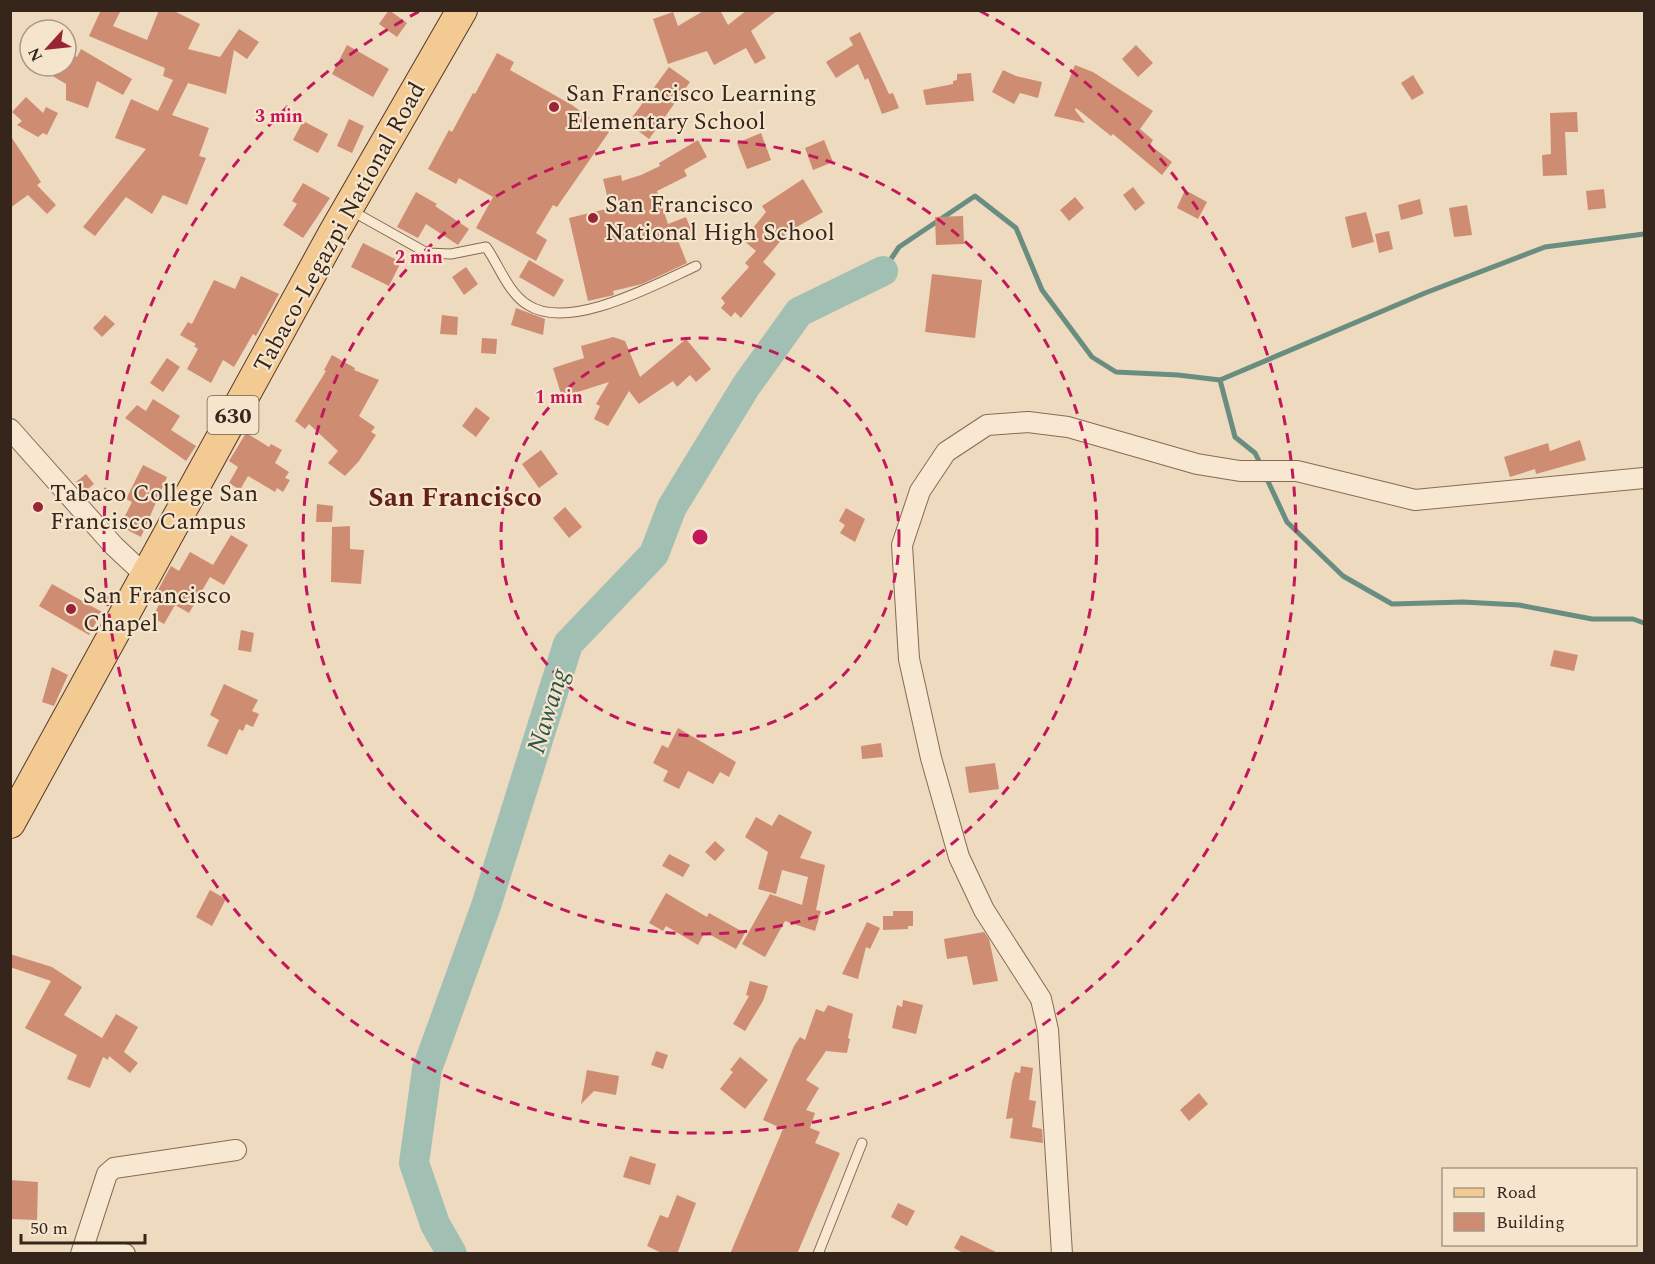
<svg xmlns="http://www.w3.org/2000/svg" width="1655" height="1264" font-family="Spectral,serif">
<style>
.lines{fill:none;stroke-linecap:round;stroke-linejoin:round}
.stream{stroke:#698d80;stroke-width:5}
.river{stroke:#a1c0b3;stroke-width:30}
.building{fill:#ce8d72}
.service-casing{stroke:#876a56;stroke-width:11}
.minor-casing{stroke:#876a56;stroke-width:22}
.primary-casing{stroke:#54392b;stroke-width:32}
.service{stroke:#f9e8d1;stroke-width:9}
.minor{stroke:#f9e8d1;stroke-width:20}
.primary{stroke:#f4ca93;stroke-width:30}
.ring{fill:none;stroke:#c2185b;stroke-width:3;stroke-dasharray:10 8}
.poi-dot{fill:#972534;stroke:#f6e5cd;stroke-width:2}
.labels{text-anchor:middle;stroke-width:4.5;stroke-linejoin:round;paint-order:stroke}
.shield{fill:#f6e5cd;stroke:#705f50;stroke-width:1.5}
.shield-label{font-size:22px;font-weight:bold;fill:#36251b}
.poi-label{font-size:24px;fill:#36251b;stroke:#f6e5cd;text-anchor:start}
.street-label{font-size:24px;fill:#36251b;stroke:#f6e5cd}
.water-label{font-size:26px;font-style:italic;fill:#2a564e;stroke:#f6e5cd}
.quarter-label{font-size:27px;font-weight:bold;fill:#63201a;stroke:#f6e5cd}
.centre{fill:#c2185b;stroke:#f6e5cd;stroke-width:3}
.ring-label{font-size:18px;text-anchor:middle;font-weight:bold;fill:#c2185b;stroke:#f6e5cd;stroke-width:4.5;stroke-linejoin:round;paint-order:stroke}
</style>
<rect width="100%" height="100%" fill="#eedabe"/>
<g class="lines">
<!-- stream -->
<g class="stream">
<path d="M883,271L899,247L975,196L1016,228L1042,290L1092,357L1116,372L1178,375L1220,380L1235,437L1255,453L1261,465"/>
<path d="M1220,380L1425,293L1545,247L1644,234"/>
<path d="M1266,477L1287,522L1343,576L1392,604L1463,602L1519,605L1592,619H1633L1644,623"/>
</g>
<!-- river -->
<path class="river" d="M452,1254L435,1224L414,1163L427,1069L486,906L568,644L654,554L672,507L746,386L799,312L883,271"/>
</g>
<!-- building -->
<g class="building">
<path d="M101,10H121L113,26L147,40L159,10H172L200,24L188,49L220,57L239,29L259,42L247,59L234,50L226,94L188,83L172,115L209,128L199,156L206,158L187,205L163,195L152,214L126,197L95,236L83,227L146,149L115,138L131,99L158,111L173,80L163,76L165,68L89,36Z"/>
<path d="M389,10L407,23L397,37L379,24Z"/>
<path d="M705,10H720L728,25L747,10H778L751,31L766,58L755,64L746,48L714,65L707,51L668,64L653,19L673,12L678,26Z"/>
<path d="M860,32L889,94L893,93L899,108L882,114L868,78L865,80L858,64L836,78L826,62L853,45L849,38Z"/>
<path d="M347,45L389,69L373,97L332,74Z"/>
<path d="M1136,45L1153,63L1138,77L1122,59Z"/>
<path d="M81,49L132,79L123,95L97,81L88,108L66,100V84L36,66H66V50L77,57Z"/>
<path d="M497,53L514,62L510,70L572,105L609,132L557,207L553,205L536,233L547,240L536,261L476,228L493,197L459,178L456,184L428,169L449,130L452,132L473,93L475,94Z"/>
<path d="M1075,65L1093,72L1153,111L1140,129L1153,140L1150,145L1172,162L1162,175L1113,134L1111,136L1076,108L1075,110L1085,123L1054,116Z"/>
<path d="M669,67L690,82L649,139L628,123Z"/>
<path d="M1003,70L1016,76L1042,82L1038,98L1020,93L1014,104L992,92Z"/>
<path d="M971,73L974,101L926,105L923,90L953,84V81L957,80V74Z"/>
<path d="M1413,75L1424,93L1412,100L1401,83Z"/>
<path d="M26,97L43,113L46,107L58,113L47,135L43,133L38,137L17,125L22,121L12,112Z"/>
<path d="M1577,112L1578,132H1565L1567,175L1543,176L1542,155L1551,154L1550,113Z"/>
<path d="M349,119L364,126L352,153L337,146Z"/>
<path d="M303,121L328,134L318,153L293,140Z"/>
<path d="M761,133L771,160L747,169L737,143Z"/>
<path d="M10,135L41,182L37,185L56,205L47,214L28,195L10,208Z"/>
<path d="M698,140L707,157L684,170L687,176L657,191L668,224L686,217L692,232L677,238L687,263L642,284L613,291L614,295L588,301L569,218L610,208L603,179L621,175L622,181L641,175L660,166L659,163Z"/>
<path d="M824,140L833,162L813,170L805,148Z"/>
<path d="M803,179L823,212L788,232L763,262L776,274L741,318L735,312L731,317L721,308L725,303L721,298L749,267L745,263L756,251L743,240L766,212L762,206Z"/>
<path d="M303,183L330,198L303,238L283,225L297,204L292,201Z"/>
<path d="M1133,187L1145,203L1135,211L1123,195Z"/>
<path d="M1604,189L1606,208L1588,210L1586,191Z"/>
<path d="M1185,190L1207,202L1198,219L1177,208Z"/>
<path d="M416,192L437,204L435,206L469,229L458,245L426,224L418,238L397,227Z"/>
<path d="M1075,197L1084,208L1069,221L1060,210Z"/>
<path d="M1420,199L1423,214L1401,220L1398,205Z"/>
<path d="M1467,205L1472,235L1454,237L1449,208Z"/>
<path d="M1366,212L1374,242L1352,248L1345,217Z"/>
<path d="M963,216L964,244L936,245L935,217Z"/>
<path d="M1389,231L1393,249L1379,253L1375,234Z"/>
<path d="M363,243L401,262L389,286L351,267Z"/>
<path d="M529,260L564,280L554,297L519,277Z"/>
<path d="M466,267L478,284L464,295L452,277Z"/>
<path d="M932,274L982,280L975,338L925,332Z"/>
<path d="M241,276L279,294L256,336L253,334L234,367L223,360L211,383L187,369L198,349L194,346L196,344L180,335L188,322L192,324L214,280L235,289Z"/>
<path d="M516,308L545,319L543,335L511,325Z"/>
<path d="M105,315L115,324L102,337L93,328Z"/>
<path d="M442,315L458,317L457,335L440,334Z"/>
<path d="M613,337L625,341L640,377L686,339L711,369L696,382L690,375L677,387L673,381L639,404L629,391L608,426L594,419L600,406L596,404L609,382L562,397L553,368L584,358L581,346Z"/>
<path d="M482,338L497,339L496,354L481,353Z"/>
<path d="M332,355L355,368L354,370L379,380L359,416L375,427L371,432L376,435L359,461L345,476L328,463L338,451L309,424L305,429L295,421L326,371L324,370Z"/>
<path d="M167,358L180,367L163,392L150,383Z"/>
<path d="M153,399L180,416L171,430L196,446L186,461L125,418L137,405L146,411Z"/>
<path d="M476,407L490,418L476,437L462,426Z"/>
<path d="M246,433L269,447L271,444L282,450L275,463L289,472L285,478L290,480L283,492L277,488L275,492L248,476L240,490L229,483L238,467L229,461Z"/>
<path d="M1580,440L1586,460L1536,474L1535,469L1510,477L1504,457L1548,443L1550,451Z"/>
<path d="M541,450L558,474L539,488L522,464Z"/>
<path d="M143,465L167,477L141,537L120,526L132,502L126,499Z"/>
<path d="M86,474L94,484L84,492L76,482Z"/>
<path d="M317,504L333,506L332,522H316Z"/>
<path d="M565,507L582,527L569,538L553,518Z"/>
<path d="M846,508L865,519L855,542L840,533L845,525L839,521Z"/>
<path d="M350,526V549L364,550L361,584L331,582L332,527Z"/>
<path d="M231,535L248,545L224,585L210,577L189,613L175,605L164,624L152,617L159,605L152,601L171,566L179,571L190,552L213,565Z"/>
<path d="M52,584L102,612L89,635L39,606Z"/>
<path d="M241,630L254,633L251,652L238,650Z"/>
<path d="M1554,650L1578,655L1574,671L1550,666Z"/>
<path d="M52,667L68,675L54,706L42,702Z"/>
<path d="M224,684L258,700L252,711L259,714L253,727L246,724L243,731L239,729L227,755L207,746L219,720L210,715Z"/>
<path d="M678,728L736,762L729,777L720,772L713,784L688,771L679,789L663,781L668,771L653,763L662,745L668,748Z"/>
<path d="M881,743L883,757L862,759L861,746Z"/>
<path d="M995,763L999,789L969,793L965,767Z"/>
<path d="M779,814L812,832L800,858L825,865L816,910L821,911L815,931L785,921L765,957L742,944L770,894L802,905L808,877L782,870L776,894L758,889L768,852L745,837L756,817L772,826Z"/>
<path d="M715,841L725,850L715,861L705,852Z"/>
<path d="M669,854L690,865L683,877L662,866Z"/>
<path d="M210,890L226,899L212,926L196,917Z"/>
<path d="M666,893L707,917L709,913L745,933L736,949L705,932L698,945L666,926L663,931L649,923Z"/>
<path d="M893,911H913V926H908V929L883,930V916H893Z"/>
<path d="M867,922L880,928L870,949L866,947L858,979L842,974Z"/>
<path d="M984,932L989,939L998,981L973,985L967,956L947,959L944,939Z"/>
<path d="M10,954L52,967L82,987L64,1015L102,1038L116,1014L138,1027L124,1052L138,1063L130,1073L109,1056L108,1060L103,1057L90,1088L67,1079L77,1055L25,1028L51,981L10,967Z"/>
<path d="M750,981L768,986L763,1001L745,1031L733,1024L749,996L746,995Z"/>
<path d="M903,1000L923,1005L916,1034L892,1028L897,1005L902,1007Z"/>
<path d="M828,1005L853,1014L848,1038L850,1039L847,1053L826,1051L806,1080L819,1088L806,1110L815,1113L810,1128L820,1132L815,1143L840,1153L797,1254H730L783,1129L763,1120L794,1046L800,1037L805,1040L816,1009L824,1012Z"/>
<path d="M656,1051L668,1055L663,1069L651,1065Z"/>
<path d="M740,1057L768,1080L745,1109L720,1089L733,1072L730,1070Z"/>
<path d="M1021,1066L1033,1068L1029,1100L1036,1101L1032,1127L1042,1129L1043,1143L1010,1138L1013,1118L1006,1119L1012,1082L1015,1072L1020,1073Z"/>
<path d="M587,1070L619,1076L616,1095L594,1091L581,1104Z"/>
<path d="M1199,1093L1208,1104L1189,1121L1180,1110Z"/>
<path d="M630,1156L656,1164L650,1185L623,1177Z"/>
<path d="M10,1180L38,1182L37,1220L10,1219Z"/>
<path d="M677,1195L696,1203L677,1254H664L647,1246L660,1215L668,1218Z"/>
<path d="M898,1203L915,1211L907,1226L891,1217Z"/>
<path d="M961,1235L1000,1254H965L954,1248Z"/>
</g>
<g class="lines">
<defs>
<g id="service">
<path d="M352,211L427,253L451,254L486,247C499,265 508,293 528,305C569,332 656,284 696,266"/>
<path d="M818,1254L862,1143"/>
</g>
<g id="minor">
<path d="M10,429L114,546L146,576"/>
<path d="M81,1254L107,1174L114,1168L236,1150"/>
<path d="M88,1254H125"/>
<path d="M1062,1254L1048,1030L1041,999L984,910L959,857L931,758L909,659L902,545L920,491L946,452L987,425L1028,422L1068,427L1197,464L1240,471H1297L1415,500L1644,478"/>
</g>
<path id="primary" d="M10,823L333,234L462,10"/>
</defs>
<!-- service casing -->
<use href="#service" class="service-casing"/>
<!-- minor casing -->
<use href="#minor" class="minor-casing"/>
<!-- primary casing -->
<use href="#primary" class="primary-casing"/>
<!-- service -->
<use href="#service" class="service"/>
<!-- minor -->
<use href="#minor" class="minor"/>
<!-- primary -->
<use href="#primary" class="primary"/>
</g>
<!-- distance rings -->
<g class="ring">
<circle cx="700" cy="537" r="199"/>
<circle cx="700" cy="537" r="397"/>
<path d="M980 11A596 596 0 1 1 420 11"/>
</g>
<!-- markers -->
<g class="poi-dot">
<circle cx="554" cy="107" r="6"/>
<circle cx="593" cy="218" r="6"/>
<circle cx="38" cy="507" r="6"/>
<circle cx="71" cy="609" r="6"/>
</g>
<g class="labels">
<!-- shield labels -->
<rect class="shield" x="207.5" y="396" width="51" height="38" rx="4.5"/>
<g class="shield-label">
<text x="233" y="423">630</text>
</g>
<!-- poi labels -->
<g class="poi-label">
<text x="566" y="101">San Francisco Learning<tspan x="566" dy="28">Elementary School</tspan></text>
<text x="605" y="212">San Francisco<tspan x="605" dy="28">National High School</tspan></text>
<text x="50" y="501">Tabaco College San<tspan x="50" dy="28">Francisco Campus</tspan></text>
<text x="83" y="603">San Francisco<tspan x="83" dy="28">Chapel</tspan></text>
</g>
<!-- street labels -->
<g class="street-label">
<text transform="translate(339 227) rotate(-61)" y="8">Tabaco-Legazpi National Road</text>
</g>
<!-- water labels -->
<g class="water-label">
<text transform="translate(547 711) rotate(-73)" y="9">Nawang</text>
</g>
<!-- quarter labels -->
<g class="quarter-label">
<text x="455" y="506">San Francisco</text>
</g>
</g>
<circle cx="700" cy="537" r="9" class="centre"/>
<g class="ring-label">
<text x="279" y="122">3 min</text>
<text x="419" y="263">2 min</text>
<text x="559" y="403">1 min</text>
</g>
<!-- border -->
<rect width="1655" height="1264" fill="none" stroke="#36251b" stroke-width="24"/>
<!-- legend -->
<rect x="1442" y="1168" width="195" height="78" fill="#f6e5cd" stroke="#a99886" stroke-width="1.5"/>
<rect x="1454" y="1188" width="30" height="9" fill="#f4ca93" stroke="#a99886" stroke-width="1.5"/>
<text x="1496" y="1198" font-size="18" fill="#36251b">Road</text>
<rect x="1454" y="1213" width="30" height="18" fill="#ce8d72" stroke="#a99886" stroke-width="1.5"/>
<text x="1496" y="1228" font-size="18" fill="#36251b">Building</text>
<!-- north arrow -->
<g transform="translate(48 48) rotate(243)"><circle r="28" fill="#f6e5cd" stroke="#a99886" stroke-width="1.5"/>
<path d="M0-4.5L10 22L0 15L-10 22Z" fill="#972534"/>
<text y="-9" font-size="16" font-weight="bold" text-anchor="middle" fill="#36251b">N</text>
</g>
<!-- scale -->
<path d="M21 1234v9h124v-9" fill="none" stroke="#36251b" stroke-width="3"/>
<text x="30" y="1234" font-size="18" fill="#36251b" stroke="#f6e5cd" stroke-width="4.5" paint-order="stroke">50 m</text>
</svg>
